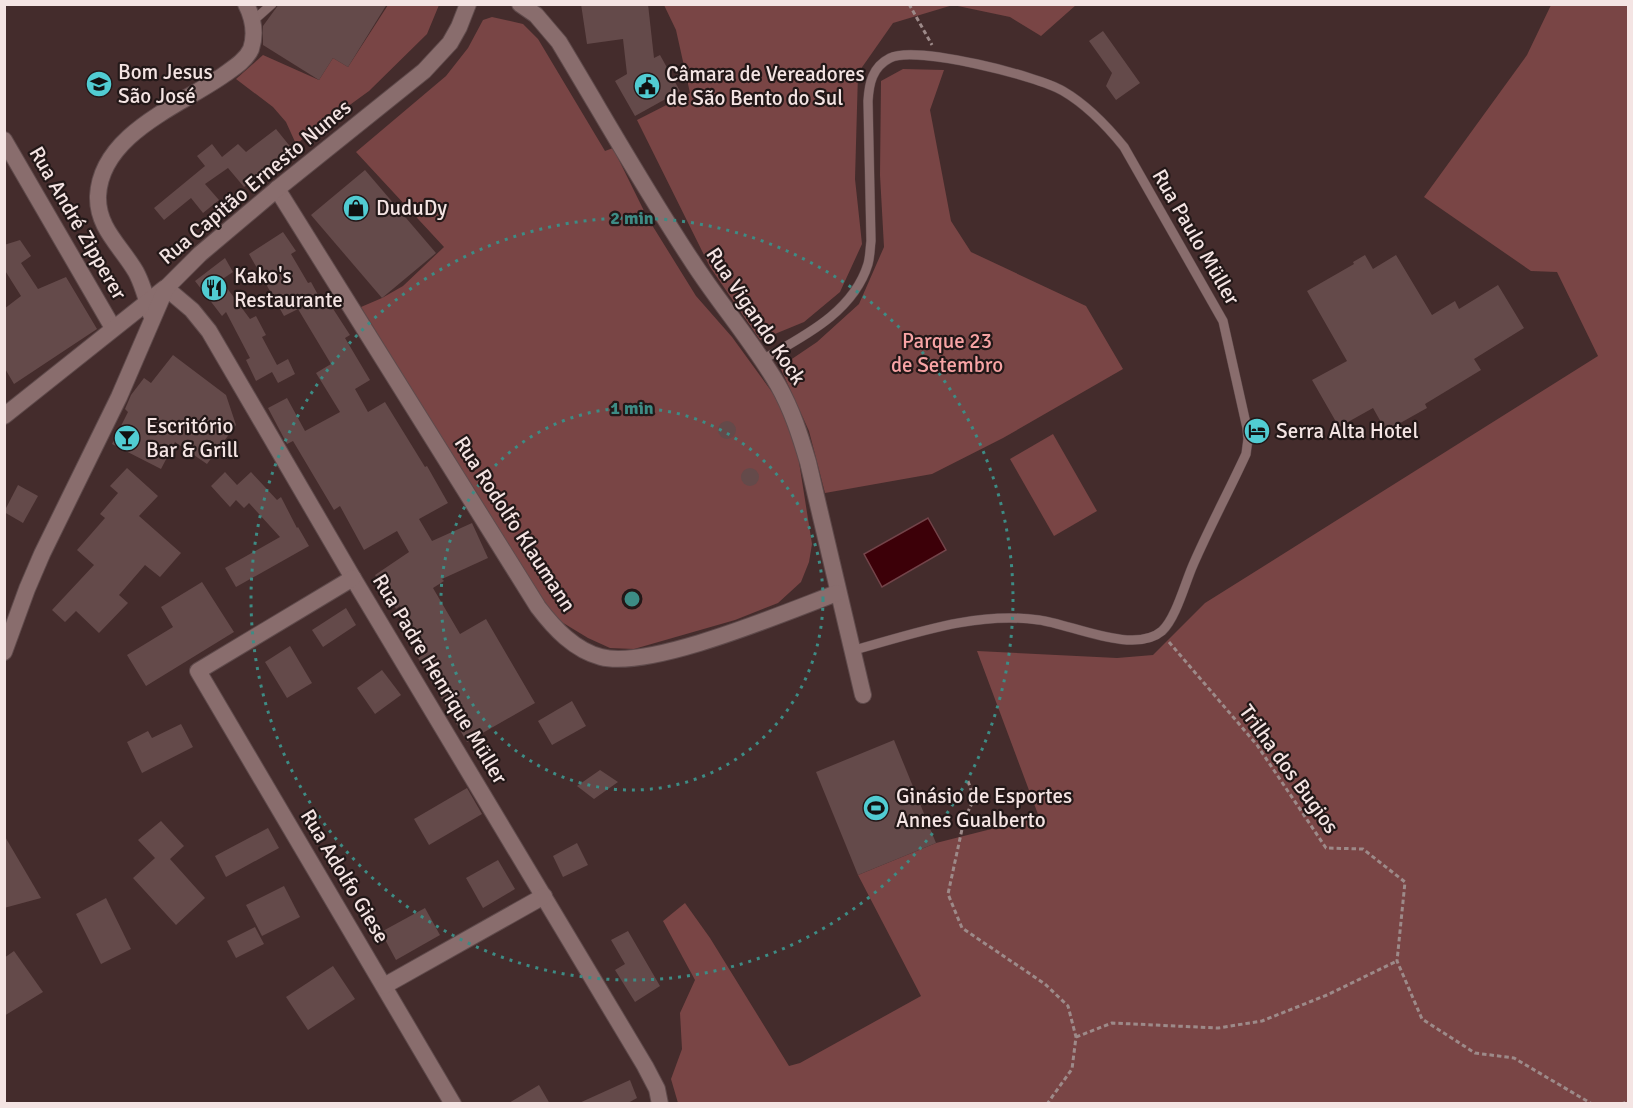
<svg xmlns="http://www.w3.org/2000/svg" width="1633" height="1108" font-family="Signika,sans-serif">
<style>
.green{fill:#794545}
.water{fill:#3c0008;stroke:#73444a;stroke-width:1.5}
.building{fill:#644a4a}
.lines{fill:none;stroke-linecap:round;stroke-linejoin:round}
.service-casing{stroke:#5f4a4b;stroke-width:10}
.minor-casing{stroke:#5f4a4b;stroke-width:18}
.secondary-casing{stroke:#5f4a4b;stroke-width:18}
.path{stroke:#9d8a89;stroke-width:3;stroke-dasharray:4.5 3;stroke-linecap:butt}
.service{stroke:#896d6d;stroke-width:9}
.minor{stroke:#896d6d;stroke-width:16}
.secondary{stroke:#896d6d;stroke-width:16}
.ring{fill:none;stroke:#3d8c85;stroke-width:3;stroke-dasharray:3 6}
.labels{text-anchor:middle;stroke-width:4.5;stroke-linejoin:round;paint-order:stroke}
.poi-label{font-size:21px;fill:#f4e4e3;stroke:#231818;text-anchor:start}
.street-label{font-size:21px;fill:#f4e4e3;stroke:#231818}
.park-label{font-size:21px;fill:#f8a4a5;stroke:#231818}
.centre{fill:#3d8c85;stroke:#231818;stroke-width:3}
.ring-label{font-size:18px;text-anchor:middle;font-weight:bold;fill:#3d8c85;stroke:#231818;stroke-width:4.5;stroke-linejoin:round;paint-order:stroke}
</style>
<rect width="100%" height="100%" fill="#442c2c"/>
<!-- green -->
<g class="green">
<path d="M388,5H439L427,34L369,91L296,144L286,122L273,107L236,79L263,55L319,80L333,58L348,67Z"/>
<path d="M664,5H1076L1041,36L1010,17L953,5L893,23L858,73L855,179L862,244L840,292L804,322L760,340L710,267L637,120L690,93L676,30Z"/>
<path d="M1551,5H1628V1103H678L671,1079L682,1049L680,1013L695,980L663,921L685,903L710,938L789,1066L800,1063L921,996L858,875L936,843L1039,817L977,651L1117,658L1153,655L1205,603L1598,356L1557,272L1531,271L1424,197L1527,55Z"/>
<path d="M492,17L523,24L538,39L605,151L613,148L647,217L696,296L732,337L785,410L796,443L812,544L809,562L801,582L778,603L735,620L634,649L610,648L588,638L560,621L544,603L361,307L382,298L403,286L444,247L356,152L446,76L468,48L483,20Z"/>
<path d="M903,69L944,70L930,110L951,221L971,252L1086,306L1123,369L1003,438L932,474L825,493L809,431L780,367L817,342L859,304L884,247L880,175L881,81Z"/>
<path d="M1053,434L1097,511L1054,536L1010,459Z"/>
</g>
<!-- water -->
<path class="water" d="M928,518L946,550L882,587L864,554Z"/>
<!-- building -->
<g class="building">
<path d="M279,4H387L348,67L333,58L319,80L263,45V26Z"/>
<path d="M581,4H648L654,58L660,55L680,91L635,116L615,81L627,74L623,39L587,44Z"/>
<path d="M1103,31L1140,83L1116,100L1106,86L1112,73L1089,41Z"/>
<path d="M276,129L293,150L244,187L228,168L205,184L219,200L203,213L191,198L164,220L154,208L205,166L197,156L212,144L222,157L238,144L246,152Z"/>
<path d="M365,170L436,253L382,298L311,215Z"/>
<path d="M283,232L296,251L291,254L308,283L311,282L323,304L328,301L350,335L345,338L370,380L355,389L368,412L385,402L425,467L427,466L448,503L419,519L432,541L472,523L488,558L442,579L444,581L433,588L460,634L486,619L535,703L467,742L418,658L428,652L400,606L396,609L375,575L409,552L397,531L364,550L340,506L334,510L293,441L287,444L268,408L287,398L305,431L340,412L316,373L331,364L298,309L284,316L249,254Z"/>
<path d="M20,240L31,256L21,263L38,289L66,277L97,329L14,384L4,367V309L21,296L4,269V245Z"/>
<path d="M1365,255L1373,269L1396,255L1432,315L1455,301L1459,309L1498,285L1524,328L1474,359L1481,370L1425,404L1427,408L1386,431L1373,408L1339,427L1312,380L1347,361L1307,291L1354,264L1353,262Z"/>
<path d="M225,258L233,272L221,280L250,319L256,316L266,335L262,337L277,365L288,359L295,374L278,383L272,372L256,381L246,360L250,358L226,312L222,316L195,281Z"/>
<path d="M173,355L226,395L236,425L207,464L175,442L161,469L112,444L128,412L125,409L131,395L144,378L151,383Z"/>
<circle cx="727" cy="430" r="9"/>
<path d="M127,468L158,496L139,516L181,553L160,577L145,565L119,595L128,603L99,633L76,611L65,622L52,610L94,565L77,550L105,518L100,514L118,493L110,486Z"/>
<circle cx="750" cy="477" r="9"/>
<path d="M225,472L237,485L251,472L277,500L281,497L297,528L298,527L309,546L236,587L225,568L280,537L249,503L244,508L236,500L230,507L211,486Z"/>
<path d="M18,485L38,496L23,523L4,512Z"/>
<path d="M202,582L234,632L146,686L127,655L173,627L161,607Z"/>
<path d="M346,608L356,625L323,647L312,630Z"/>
<path d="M290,646L312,683L287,698L265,662Z"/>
<path d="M382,670L401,695L375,714L357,688Z"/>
<path d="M572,701L586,726L552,745L538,721Z"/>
<path d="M181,724L193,747L142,773L127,742L148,731L152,738Z"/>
<path d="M894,740L936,843L858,875L816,772Z"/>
<path d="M600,770L618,782L594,799L577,786Z"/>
<path d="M467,788L482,814L429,845L414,819Z"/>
<path d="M161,821L184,846L170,859L205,898L176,925L133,878L155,858L138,840Z"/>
<path d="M268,828L279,848L226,877L215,856Z"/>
<path d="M4,835L41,898L4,908Z"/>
<path d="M577,843L588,865L563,877L553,856Z"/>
<path d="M498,860L515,889L483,908L466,878Z"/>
<path d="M284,886L300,917L262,936L246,905Z"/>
<path d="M106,898L131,949L101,964L76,914Z"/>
<path d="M425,908L440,935L396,960L381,932Z"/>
<path d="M255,927L264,944L236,958L227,941Z"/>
<path d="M628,931L660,986L635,1002L615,970L625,964L611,940Z"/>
<path d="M14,951L43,992L4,1016V958Z"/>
<path d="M333,966L355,999L308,1030L286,997Z"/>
<path d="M630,1080L637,1098L626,1104H577Z"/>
<path d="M539,1085L550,1104H507Z"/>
</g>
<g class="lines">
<defs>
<g id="service">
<path d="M253,21L272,4"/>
<path d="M762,360C802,337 853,313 868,264C870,257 870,249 871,241L868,101C869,84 872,67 890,58C916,45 1038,76 1063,91C1087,105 1107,126 1124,147L1223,321L1247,428L1248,439L1246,454C1229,491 1209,528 1193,565C1185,583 1176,618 1162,631C1134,655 1071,624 1039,620C975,611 913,634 851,651"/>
</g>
<g id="minor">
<path d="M520,4L536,15L559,42C603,115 645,190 692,261C719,303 753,342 778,385C792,410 800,435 808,462L863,695"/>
<path d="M4,140L113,328"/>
<path d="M277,189L538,607C554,628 574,650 601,657C650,670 786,612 837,593"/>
<path d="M166,288L192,310L209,331L353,578L645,1066L657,1089L660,1104"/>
<path d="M151,315C147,300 143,285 136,272C121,246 97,228 98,196C101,133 182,105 225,74C235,67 246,60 251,49C256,34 253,18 246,4"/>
<path d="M353,578L198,671L453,1104"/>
<path d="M384,986L544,896"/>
</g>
<g id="secondary">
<path d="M4,416L165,288"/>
<path d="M4,652L27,589L42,554L119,397L166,288L200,254L277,189L424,71L450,43L459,27L468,4"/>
</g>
</defs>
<!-- service casing -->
<use href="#service" class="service-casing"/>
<!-- minor casing -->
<use href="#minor" class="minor-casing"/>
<!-- secondary casing -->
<use href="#secondary" class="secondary-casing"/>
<!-- path -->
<g class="path">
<path d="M909,4L932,45"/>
<path d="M1169,642L1257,745L1326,848L1363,849L1405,882L1397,961L1422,1019L1475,1053L1514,1058L1592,1104"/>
<path d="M968,781L974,799L964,820L948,894L962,928L1045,984L1068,1006L1076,1037L1072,1069L1047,1104"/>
<path d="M1076,1037L1112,1023L1218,1028L1262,1021L1327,995L1397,961"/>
<path d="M1621,1104L1628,1102"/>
</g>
<!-- service -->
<use href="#service" class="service"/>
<!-- minor -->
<use href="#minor" class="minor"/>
<!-- secondary -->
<use href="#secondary" class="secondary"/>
</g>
<!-- distance rings -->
<g class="ring">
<circle cx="632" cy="599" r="191"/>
<circle cx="632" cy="599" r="381"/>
</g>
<!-- icons -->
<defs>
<symbol id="school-disc" viewBox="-11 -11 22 22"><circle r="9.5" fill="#51ccd2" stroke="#231818"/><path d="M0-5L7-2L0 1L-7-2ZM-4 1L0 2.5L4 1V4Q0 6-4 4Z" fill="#111"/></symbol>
<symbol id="civic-disc" viewBox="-11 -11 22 22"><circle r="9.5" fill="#51ccd2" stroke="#231818"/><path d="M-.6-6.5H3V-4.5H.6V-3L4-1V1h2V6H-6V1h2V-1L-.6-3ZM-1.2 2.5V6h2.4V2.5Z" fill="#111"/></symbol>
<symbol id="shop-disc" viewBox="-11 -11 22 22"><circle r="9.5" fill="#51ccd2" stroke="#231818"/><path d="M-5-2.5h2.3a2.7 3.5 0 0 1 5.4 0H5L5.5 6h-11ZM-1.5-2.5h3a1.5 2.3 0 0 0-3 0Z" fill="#111"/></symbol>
<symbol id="restaurant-disc" viewBox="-11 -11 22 22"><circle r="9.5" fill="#51ccd2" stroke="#231818"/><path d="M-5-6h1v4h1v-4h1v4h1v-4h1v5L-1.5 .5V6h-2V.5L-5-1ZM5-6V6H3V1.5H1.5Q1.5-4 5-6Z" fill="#111"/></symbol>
<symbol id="hotel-disc" viewBox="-11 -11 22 22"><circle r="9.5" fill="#51ccd2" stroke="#231818"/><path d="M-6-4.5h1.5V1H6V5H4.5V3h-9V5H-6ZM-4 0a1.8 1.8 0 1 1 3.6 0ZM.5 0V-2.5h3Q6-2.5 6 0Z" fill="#111"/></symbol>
<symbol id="bar-disc" viewBox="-11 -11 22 22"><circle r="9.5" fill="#51ccd2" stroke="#231818"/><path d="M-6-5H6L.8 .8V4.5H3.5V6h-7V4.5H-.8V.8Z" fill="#111"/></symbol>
<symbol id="stadium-disc" viewBox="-11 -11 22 22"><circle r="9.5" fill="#51ccd2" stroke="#231818"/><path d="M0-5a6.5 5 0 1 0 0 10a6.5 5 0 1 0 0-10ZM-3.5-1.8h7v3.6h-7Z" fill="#111"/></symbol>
</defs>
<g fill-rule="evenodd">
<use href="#school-disc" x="84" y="69" width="30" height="30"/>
<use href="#civic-disc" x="632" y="71" width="30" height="30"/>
<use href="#shop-disc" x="341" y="193" width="30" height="30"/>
<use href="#restaurant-disc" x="199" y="273" width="30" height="30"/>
<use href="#hotel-disc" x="1242" y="416" width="30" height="30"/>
<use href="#bar-disc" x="112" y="423" width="30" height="30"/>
<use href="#stadium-disc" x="861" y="793" width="30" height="30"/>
</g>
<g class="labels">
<!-- poi labels -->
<g class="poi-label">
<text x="118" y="79">Bom Jesus<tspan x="118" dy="24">São José</tspan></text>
<text x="666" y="81">Câmara de Vereadores<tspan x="666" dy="24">de São Bento do Sul</tspan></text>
<text x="376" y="215">DuduDy</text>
<text x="234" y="283">Kako's<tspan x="234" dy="24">Restaurante</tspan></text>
<text x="146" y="433">Escritório<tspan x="146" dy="24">Bar &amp; Grill</tspan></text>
<text x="1276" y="438">Serra Alta Hotel</text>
<text x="896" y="803">Ginásio de Esportes<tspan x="896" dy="24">Annes Gualberto</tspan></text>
</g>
<!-- street labels -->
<g class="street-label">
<text transform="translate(255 182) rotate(-40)" y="7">Rua Capitão Ernesto Nunes</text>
<text transform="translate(78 223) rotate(60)" y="7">Rua André Zipperer</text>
<text transform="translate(1196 237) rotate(60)" y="7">Rua Paulo Müller</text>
<text transform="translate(756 316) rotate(56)" y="7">Rua Vigando Kock</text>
<text transform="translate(515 524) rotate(57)" y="7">Rua Rodolfo Klaumann</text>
<text transform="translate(440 679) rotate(59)" y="7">Rua Padre Henrique Müller</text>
<text transform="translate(1289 769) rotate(54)" y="7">Trilha dos Bugios</text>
<text transform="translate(345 876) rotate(59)" y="7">Rua Adolfo Giese</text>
</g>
<!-- park labels -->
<g class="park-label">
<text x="947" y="348">Parque 23<tspan x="947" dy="24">de Setembro</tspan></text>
</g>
</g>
<circle cx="632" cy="599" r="9" class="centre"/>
<g class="ring-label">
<text x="632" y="224">2 min</text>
<text x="632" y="414">1 min</text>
</g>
<!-- border -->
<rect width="1633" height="1108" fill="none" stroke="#f4e4e3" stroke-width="12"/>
</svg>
